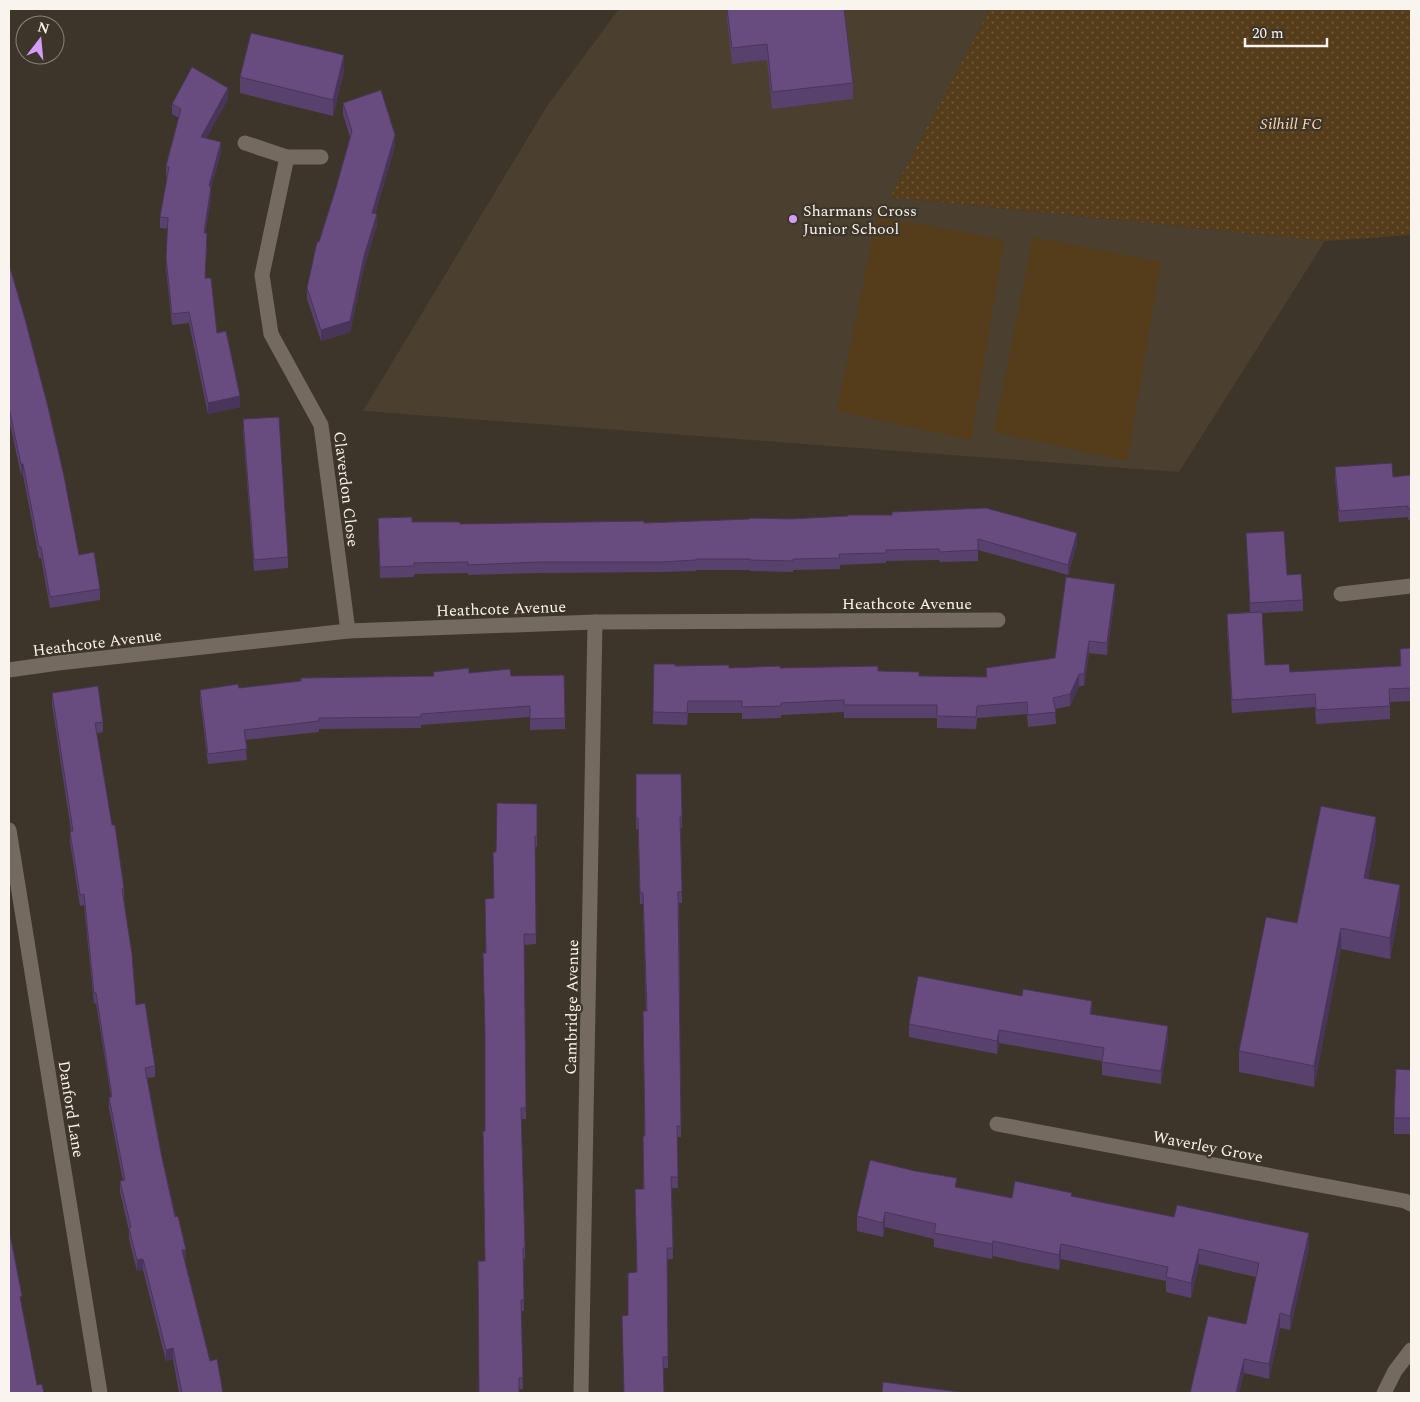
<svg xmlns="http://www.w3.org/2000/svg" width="1420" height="1402" font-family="Spectral,serif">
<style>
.built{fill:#4b3f2f}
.park{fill:url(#park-dots)}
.pitch{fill:#553d1c}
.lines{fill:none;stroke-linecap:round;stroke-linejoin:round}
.minor{stroke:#746a5f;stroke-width:15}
.wall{fill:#59416d}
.shaded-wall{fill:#493559}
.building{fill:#684c7f;stroke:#493559}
.poi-dot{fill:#d29dfd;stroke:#3d352a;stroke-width:2}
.labels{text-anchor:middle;stroke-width:4.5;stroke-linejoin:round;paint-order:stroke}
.park-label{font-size:16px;font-style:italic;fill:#fbd8ac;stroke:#3d352a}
.poi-label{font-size:16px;fill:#faf4ee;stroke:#3d352a;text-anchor:start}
.street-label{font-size:16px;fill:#faf4ee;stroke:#3d352a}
</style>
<defs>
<pattern id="park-dots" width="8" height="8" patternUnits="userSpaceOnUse" patternTransform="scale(1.25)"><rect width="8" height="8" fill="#553d1c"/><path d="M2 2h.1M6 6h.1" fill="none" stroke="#6e5a3d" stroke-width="1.8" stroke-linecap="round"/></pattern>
</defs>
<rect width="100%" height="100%" fill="#3d352a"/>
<!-- built -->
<path class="built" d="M619,9H990L891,197L1325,241L1179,472L363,411L547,106Z"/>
<!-- park -->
<path class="park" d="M990,9H1411V235L1325,241L890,197Z"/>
<!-- pitch -->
<g class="pitch">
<path d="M877,216L1004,240L971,440L837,411Z"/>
<path d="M1033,237L1161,262L1127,461L994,432Z"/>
</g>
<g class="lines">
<!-- minor -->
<g class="minor">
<path d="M245,143L287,157H321"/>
<path d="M287,157L262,275L271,334L321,425L348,631"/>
<path d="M1341,594L1411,586"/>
<path d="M9,670L58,663L348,631L595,622L998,620"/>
<path d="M9,830L100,1393"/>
<path d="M997,1124L1405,1201L1411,1204"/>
<path d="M581,1393L595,622"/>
<path d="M1384,1393L1395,1371L1411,1350"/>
</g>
</g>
<!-- wall -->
<g class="wall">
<path d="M727,9H844L853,83V99L772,109L767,60L732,64L727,19Z"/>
<path d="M344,71L333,116L240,93V77Z"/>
<path d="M228,99L206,138L221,153L211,188V198L205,233L207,244L205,278L217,333L240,407L208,414L189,323L172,325L166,269L168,229L160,228V217L167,178L166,177V166L179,118L172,114V104Z"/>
<path d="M343,103L395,146L375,214L377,225L364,267L350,332L321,341L307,299V288L319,242L336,188L350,137L343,114Z"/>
<path d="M9,264L79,555L100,589V600L50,608L41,558H39L23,475H21L9,419Z"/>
<path d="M243,419L288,557V568L254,571L243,430Z"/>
<path d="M1335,467L1393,477L1411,475V519L1408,520V517L1339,522L1335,478Z"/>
<path d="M412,522L460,524L644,523L1077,544L1068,575L978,550V561L940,562L939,560L886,561V563L840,565V569L793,570V572L750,571V570H696V571L661,572L539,573L468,575V573L414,574V577L380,578L378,529Z"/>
<path d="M1246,533L1287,575L1303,600V611L1262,613L1265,665L1290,672L1400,666V649L1411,648V701L1390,702V719L1316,724L1315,707L1232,713L1227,627V614L1250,612Z"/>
<path d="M1115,596L1107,655L1089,653L1084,686H1079L1070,706L1055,709L1056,724L1028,727L1027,714L977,718L976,729L937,728V718H844V712L781,715V718L742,719V713H688L687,725L653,724L654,664L675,666L729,668H780L878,671L919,676L986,677V668L1055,658Z"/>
<path d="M433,672L469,673L511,676L565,718V729L530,730V717L421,725V728L319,729V732L245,740L247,760L208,764L200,700V690L239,688L433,676Z"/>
<path d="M52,693L103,722V732L97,733L112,825L124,889V900L136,1005L155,1066V1077L147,1078L161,1153L186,1260L185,1261L210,1361L223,1393H179L173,1359L166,1361L143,1270L137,1271L129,1239V1231L120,1192V1181H123L109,1108V1097H111L96,1003L94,1004L84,905L80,906L70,842V832L71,831L52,704Z"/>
<path d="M636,774H681L682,828H681L682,903H679L681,1137H677L678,1188H672L673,1259H667L668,1368H663L628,1315L636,1272L643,1189L646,1011L643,904H640L638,829H636Z"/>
<path d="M537,804V847H535L536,944L524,945L526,1119H521L525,1248V1259H523L524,1311H521L523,1389L479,1392L485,1261V1131L486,953L494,898L496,852Z"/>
<path d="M1376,838L1368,879L1400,906L1390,959L1341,949L1314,1087L1239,1072V1051L1297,923Z"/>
<path d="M1092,1014L1168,1039L1161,1084L1102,1075V1061L999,1043L997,1054L909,1037V1024Z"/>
<path d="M1411,1070V1134H1394V1118Z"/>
<path d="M957,1187L1012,1198L1072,1196L1309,1247L1290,1330L1280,1328L1269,1379L1244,1373L1239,1393L1246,1324L1256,1277L1199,1264L1191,1298L1166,1292V1281L1061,1259L1059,1270L993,1256L992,1259L934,1247V1239L885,1227L883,1237L857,1231V1216Z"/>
</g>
<!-- shaded-wall -->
<g class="shaded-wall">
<path d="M344,55V71L333,116V100Z"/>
<path d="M228,88V99L201,148V137Z"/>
<path d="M395,135V146L372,224V213Z"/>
<path d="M221,142V153L211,188V198L204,243V233L209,186Z"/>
<path d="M377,214V225L364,267L350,332L321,341V330L364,256Z"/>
<path d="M240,396V407L208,414V403Z"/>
<rect x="21" y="464" width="2" height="11"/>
<path d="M1077,533V544L1068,575V565Z"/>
<path d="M1115,584V596L1107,655V643Z"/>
<path d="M1089,641V653L1084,686V674Z"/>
<path d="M1079,674V686L1070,706V694Z"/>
<path d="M1376,817V838L1364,899V878Z"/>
<path d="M1400,885V906L1390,959V938Z"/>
<path d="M1341,928V949L1314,1087V1066Z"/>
<path d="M1092,1001V1014L1090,1027V1014Z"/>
<path d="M1168,1026V1039L1161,1084V1071Z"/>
<path d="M999,1030V1043L997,1054V1041Z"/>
<path d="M885,1212V1227L883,1237V1223Z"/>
<path d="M1309,1233V1247L1290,1330V1316Z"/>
<path d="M993,1241V1256L992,1259V1244Z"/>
<path d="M1061,1244V1259L1059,1270V1255Z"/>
<path d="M1199,1249V1264L1191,1298V1283Z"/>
<path d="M182,1250H186V1260L182,1261Z"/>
<path d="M143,1259V1270L137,1271V1260Z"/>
<path d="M1280,1313V1328L1269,1379V1364Z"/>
<path d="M173,1348V1359L166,1361V1350Z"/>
<path d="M1244,1359V1373L1239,1393H1236Z"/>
</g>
<!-- building -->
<g class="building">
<path d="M727,9H844L853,83L772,92L767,44L732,48Z"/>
<path d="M251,33L344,55L333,100L240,77Z"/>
<path d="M192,67L228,88L201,137L221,142L209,186L211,187L204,233H207L205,278H211L217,333L226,331L240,396L208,403L189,312L172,314L166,258L168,218L160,217L169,167L166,166L181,109L172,104Z"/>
<path d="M381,90L395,135L372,213L377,214L364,256L350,321L321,330L307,288L317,242H319L336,188L352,131L343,103Z"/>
<path d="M9,264L25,319L48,407L64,476L79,555L94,552L100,589L50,597L41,547H39L23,464H21L9,408Z"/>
<path d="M279,417L288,557L254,560L243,419Z"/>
<path d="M1392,463L1393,477L1411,475V508L1408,509V506L1339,511L1335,467Z"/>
<path d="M986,508L1077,533L1068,565L978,539V550L940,552L939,549L886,550V553L839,554L840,558L793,559V561L750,560V559H696V560L661,562H539L468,565V562L414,563V566L380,567L378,518L412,517V522H460V524L644,521V523L750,519V518L790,519L848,516V515H892V512Z"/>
<path d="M1284,531L1287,575L1301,574L1303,600L1250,603L1246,533Z"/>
<path d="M1066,577L1115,584L1107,643L1089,641L1084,674H1079L1070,694L1053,698L1056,712L1028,715L1027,702L977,706L976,717L937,716V705H844V700L781,703V706L742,707V701H688L687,713L653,712L654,664H675V666L729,665V668L780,666V668L878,666V671L919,672V676L987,677L986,668L1055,658Z"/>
<path d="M1262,612L1265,665L1289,664L1290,672L1401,666L1400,649L1411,648V688L1389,689L1390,706L1316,710L1315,694L1232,700L1227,614Z"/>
<path d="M469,668V673L510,669L511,676L564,675L565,718L530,719V706L421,714V717L319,718V721L244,730L247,749L208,754L200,690L238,684L239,688L301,681V678L434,676L433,672Z"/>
<path d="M98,686L103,722L95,723L112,825H115L124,889H122L132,954L136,1005L145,1003L155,1066L145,1068L161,1153L175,1217L178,1216L186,1250H182L210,1361L217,1359L223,1393H182L173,1348L166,1350L143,1259L137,1260L129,1228L131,1227L120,1181L125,1180L109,1097H112L96,993H94L84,894L80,895L70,832L73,831L52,693Z"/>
<path d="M636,774H681L682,817H680L682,892H678L681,1126H677L678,1177H671L673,1248H667L668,1357H663L664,1393H624L622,1316L628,1315V1273L637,1272L635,1189H644L643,1136H645L643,1011H647L643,893H640L638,818H636Z"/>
<path d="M497,803L537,804V836H535L536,934H524L526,1108H521L525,1248H523L524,1300H521L523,1378H519V1393H476V1392H479L478,1261H485L483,1131H485V1034L483,953H486L485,899L494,898L493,852H496Z"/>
<path d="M1321,806L1376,817L1364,878L1400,885L1390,938L1341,928L1314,1066L1239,1051L1266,917L1297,923Z"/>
<path d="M918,976L1022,996L1023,989L1092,1001L1090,1014L1168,1026L1161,1071L1102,1062L1104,1048L999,1030L997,1041L909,1024Z"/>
<path d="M1396,1069L1411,1070V1118H1394Z"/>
<path d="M870,1160L915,1171L957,1178L955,1187L1012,1198L1015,1181L1072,1193L1071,1196L1174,1217L1177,1205L1309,1233L1290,1316L1280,1313L1269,1364L1244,1359L1236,1393H1190L1208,1316L1246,1324L1259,1263L1199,1249L1191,1283L1166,1277L1168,1267L1061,1244L1059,1255L993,1241L992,1244L934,1233L936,1224L885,1212L883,1223L857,1216Z"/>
<path d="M9,1234H10L22,1296L20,1297L37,1385L42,1384L44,1393H9Z"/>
<path d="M883,1382L967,1393H882Z"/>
</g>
<!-- markers -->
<circle class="poi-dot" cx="793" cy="219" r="5"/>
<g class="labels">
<!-- park labels -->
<g class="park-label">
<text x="1291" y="129">Silhill FC</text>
</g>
<!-- poi labels -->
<g class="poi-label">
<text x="803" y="216">Sharmans Cross<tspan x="803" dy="18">Junior School</tspan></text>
</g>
<!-- street labels -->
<g class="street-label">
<text transform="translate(347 489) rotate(83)" y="6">Claverdon Close</text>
<text x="907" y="609">Heathcote Avenue</text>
<text transform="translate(501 608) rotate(-2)" y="6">Heathcote Avenue</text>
<text transform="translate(97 642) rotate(-7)" y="6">Heathcote Avenue</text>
<text transform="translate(571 1007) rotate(-89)" y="6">Cambridge Avenue</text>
<text transform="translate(72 1109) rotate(81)" y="6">Danford Lane</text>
<text transform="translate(1208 1146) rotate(11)" y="6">Waverley Grove</text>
</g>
</g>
<!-- border -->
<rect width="1420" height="1402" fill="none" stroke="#faf4ee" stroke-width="20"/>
<!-- north arrow -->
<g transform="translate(40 40) rotate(16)"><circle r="24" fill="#3d352a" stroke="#898178"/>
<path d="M0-4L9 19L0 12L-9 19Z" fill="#d29dfd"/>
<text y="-8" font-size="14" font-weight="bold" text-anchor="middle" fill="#faf4ee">N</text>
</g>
<!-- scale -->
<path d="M1245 38v8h82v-8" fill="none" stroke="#faf4ee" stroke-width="2.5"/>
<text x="1252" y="38" font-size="15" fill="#faf4ee" stroke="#3d352a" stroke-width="4" paint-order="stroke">20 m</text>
</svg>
